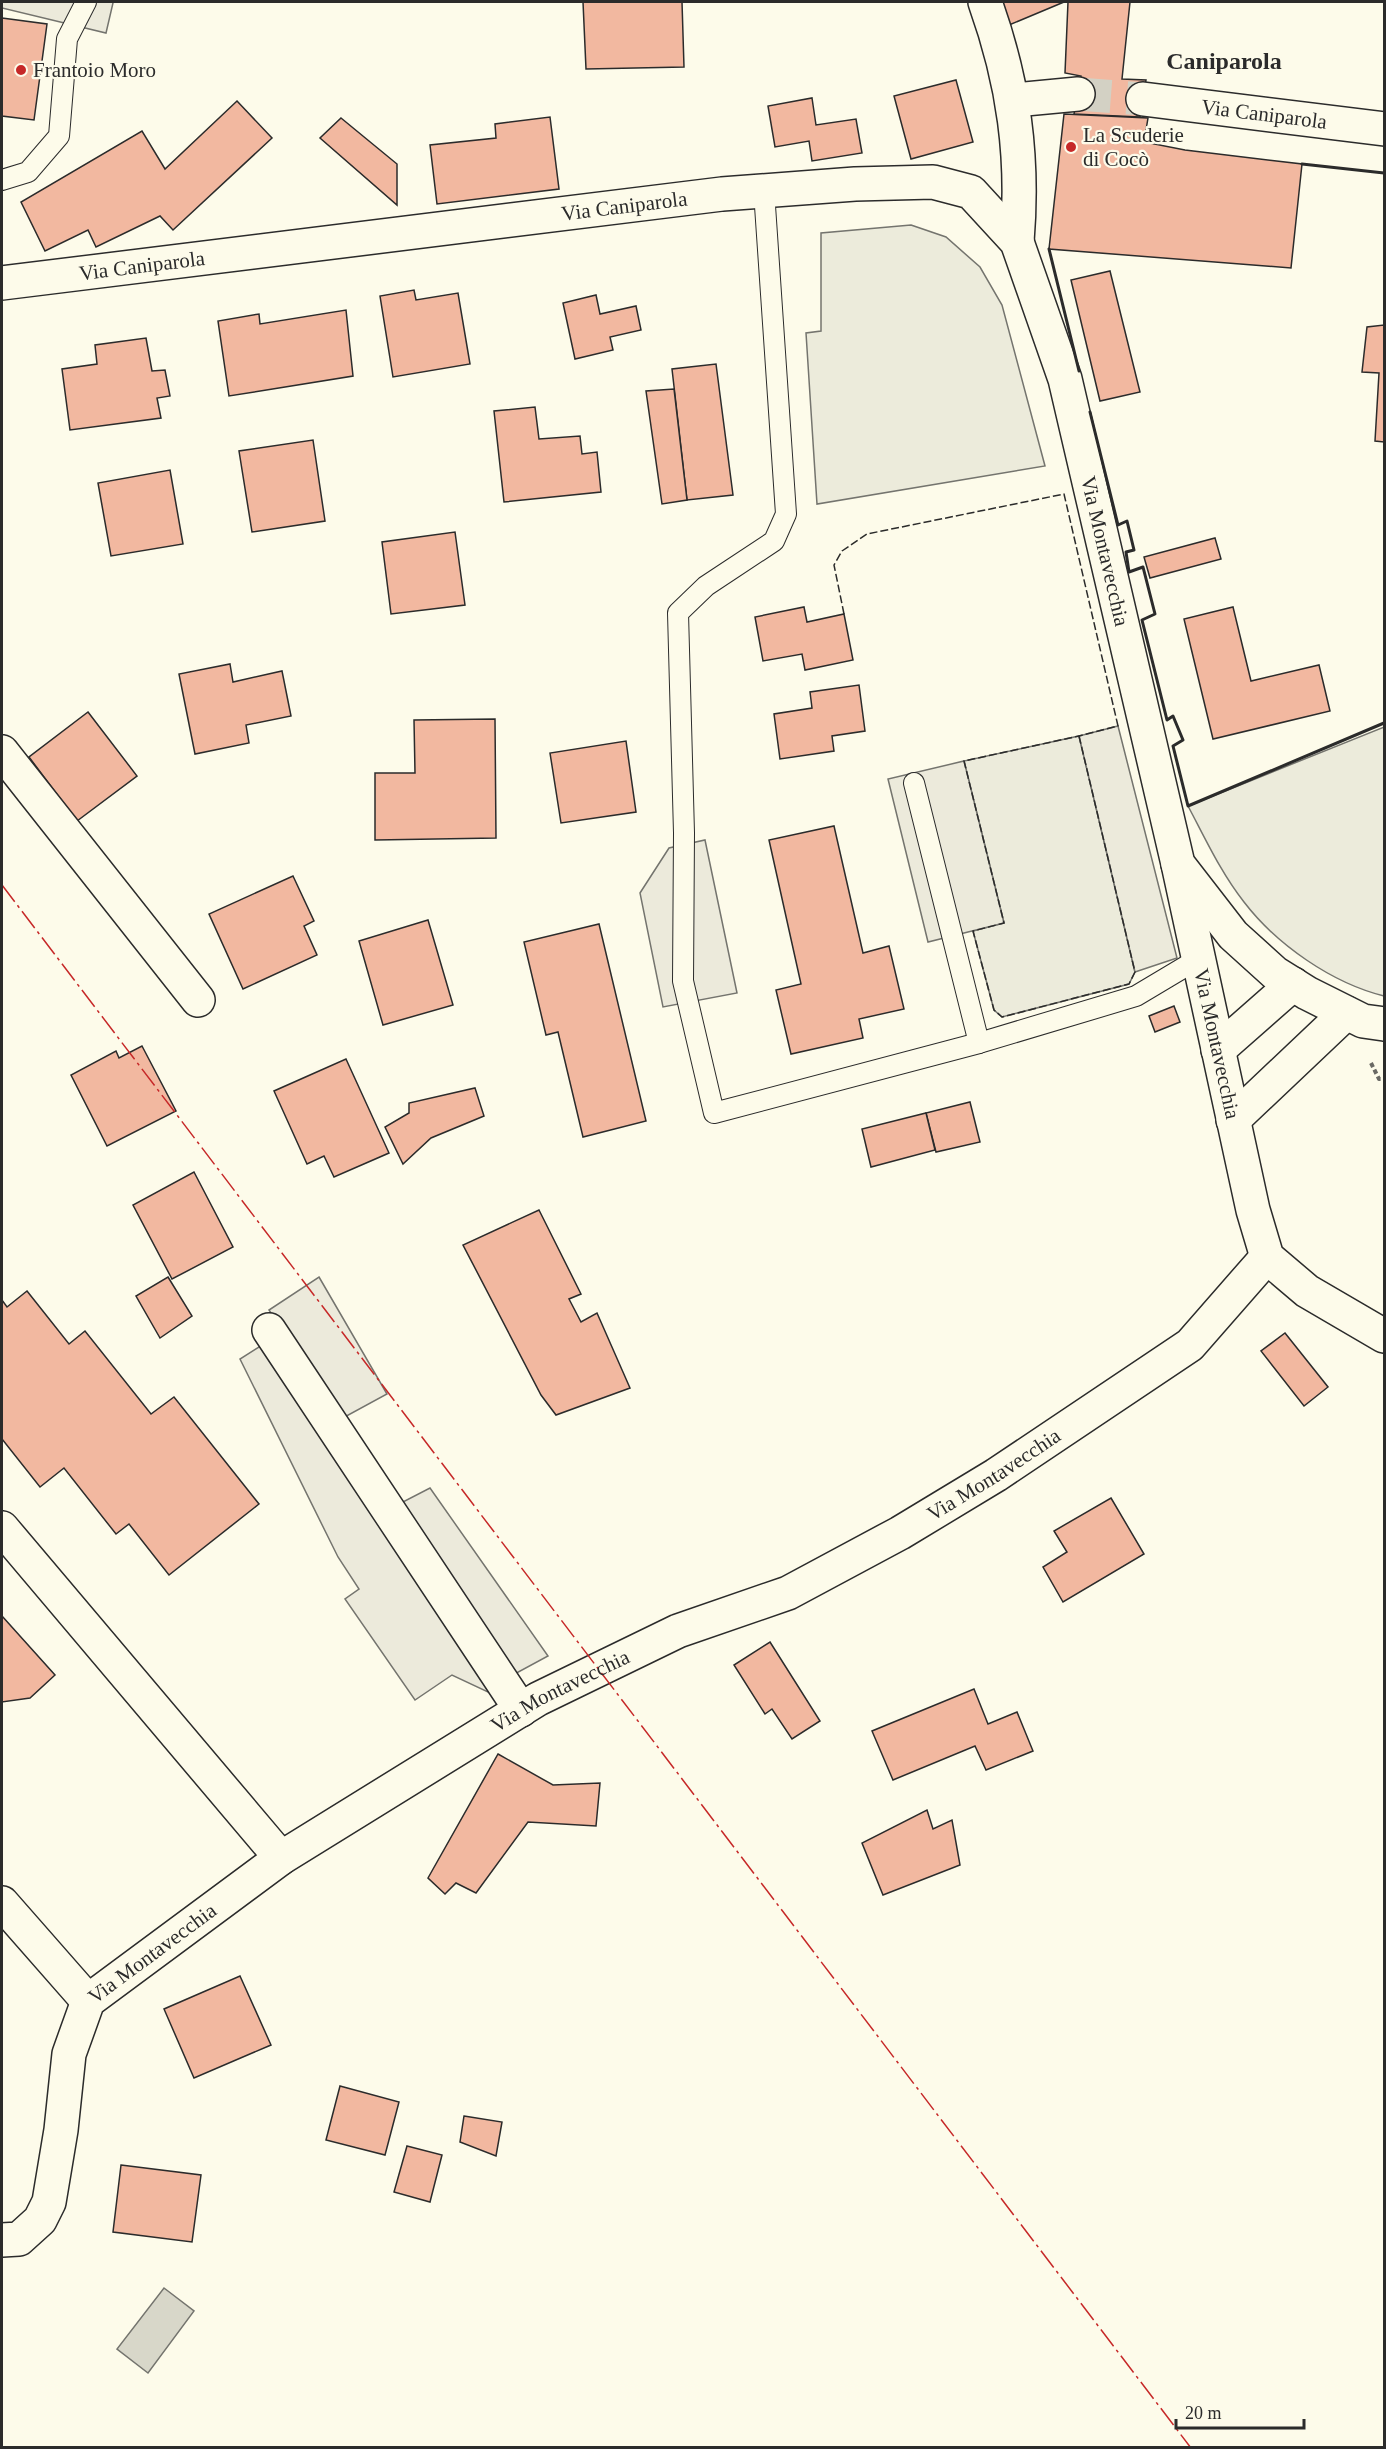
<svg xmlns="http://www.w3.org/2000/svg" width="1386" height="2449" font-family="Georgia,serif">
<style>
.green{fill:#ecebdb;stroke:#74746e;stroke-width:1.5}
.parking{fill:#eceadb;stroke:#74746e;stroke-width:1.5}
.water{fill:#d8d7c9;stroke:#74746e;stroke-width:1.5}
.building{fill:#f2b8a0;stroke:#2b2b2b;stroke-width:1.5}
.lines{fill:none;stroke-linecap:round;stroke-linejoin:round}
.street-tunnel{stroke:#d3d1c4;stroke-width:33;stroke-dasharray:33 16;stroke-linecap:butt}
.lane-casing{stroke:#2b2b2b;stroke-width:22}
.street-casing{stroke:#2b2b2b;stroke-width:36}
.primary-casing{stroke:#2b2b2b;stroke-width:36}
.path{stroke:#6a6964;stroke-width:4;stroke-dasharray:4.5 3;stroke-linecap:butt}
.lane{stroke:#fdfbea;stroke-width:20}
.street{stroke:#fdfbea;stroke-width:33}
.primary{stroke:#fdfbea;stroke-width:33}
.fence{stroke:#2b2b2b;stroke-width:1.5;stroke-dasharray:8 3;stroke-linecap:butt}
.wall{stroke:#2b2b2b;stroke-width:3}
.power{stroke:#c62828;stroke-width:1.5;stroke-dasharray:21 4.5 3 4.5;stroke-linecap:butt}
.poi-dot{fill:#c62828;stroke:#fdfbea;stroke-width:2}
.labels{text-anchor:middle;stroke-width:4.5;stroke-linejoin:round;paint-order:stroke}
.poi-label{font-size:21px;fill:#2b2b2b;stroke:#fdfbea;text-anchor:start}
.street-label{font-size:21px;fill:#2b2b2b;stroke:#fdfbea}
.quarter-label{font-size:24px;font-weight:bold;fill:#2b2b2b;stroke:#fdfbea}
</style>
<rect width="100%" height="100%" fill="#fdfbea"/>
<!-- green -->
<g class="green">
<path d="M911,225L946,237L980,267L1002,305L1045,466L817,504L806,333L821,331V233Z"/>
<path d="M1384,727V996C1332,983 1277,945 1244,902C1221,873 1205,838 1188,806Z"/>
<path d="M1079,736L1135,972L1129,984L1002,1017L994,1010L973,931L1004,923L964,761Z"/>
</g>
<!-- parking -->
<g class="parking">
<path d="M2,2H113V3L106,33L2,8Z"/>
<path d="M1118,726L1177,958L1135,972L1079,736Z"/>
<path d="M964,761L1004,923L928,942L888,779Z"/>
<path d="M705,840L737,993L663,1007L640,893L669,848Z"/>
<path d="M319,1277L387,1394L341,1419L269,1310Z"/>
<path d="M267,1342L498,1688L490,1693L452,1675L415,1700L345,1599L359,1589L338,1557L240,1359Z"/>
<path d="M430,1488L548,1656L511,1676L397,1505Z"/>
</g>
<!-- water -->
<path class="water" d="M164,2288L194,2311L148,2373L117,2349Z"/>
<!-- building -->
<g class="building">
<path d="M583,2H682L684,67L586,69Z"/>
<path d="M1000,2H1064L1009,25Z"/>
<path d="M1068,2H1130L1122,79L1146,80L1140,117L1074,114L1081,76L1065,73Z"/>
<path d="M2,18L47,24L34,120L2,116Z"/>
<path d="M956,80L973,142L911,159L894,96Z"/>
<path d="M812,98L816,125L856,119L862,153L812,161L809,141L775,147L768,106Z"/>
<path d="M237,101L272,138L173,230L160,216L96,247L88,230L45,251L21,202L142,131L165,169Z"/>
<path d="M1064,114L1148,118L1144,142L1185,150L1302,164L1291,268L1049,249Z"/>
<path d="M550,117L559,189L437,204L430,145L496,138L495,124Z"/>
<path d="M341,118L397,164V205L320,138Z"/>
<path d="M1110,271L1140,392L1100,401L1071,280Z"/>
<path d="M414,290L416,300L458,293L470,364L393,377L380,296Z"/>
<path d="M596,295L600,314L636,306L641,330L610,337L613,350L575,359L563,303Z"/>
<path d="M346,310L353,376L229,396L218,321L259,314L260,324Z"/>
<path d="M1384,325V442L1375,441L1379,373L1362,372L1367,327Z"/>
<path d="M146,338L152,371L165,370L170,396L157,398L161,418L70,430L62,369L97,364L95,345Z"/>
<path d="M716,364L733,495L687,500L672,369Z"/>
<path d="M674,389L687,500L662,504L646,391Z"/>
<path d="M535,407L539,439L580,436L582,454L597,452L601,492L504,502L494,411Z"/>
<path d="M313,440L325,521L252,532L239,451Z"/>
<path d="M170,470L183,544L111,556L98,483Z"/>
<path d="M455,532L465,605L391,614L382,542Z"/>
<path d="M1215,538L1221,559L1150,578L1144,557Z"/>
<path d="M804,607L807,622L844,614L853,660L805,670L802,654L763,661L755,617Z"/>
<path d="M1233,607L1251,681L1319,665L1330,711L1213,739L1184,619Z"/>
<path d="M230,664L233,682L282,671L291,716L246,725L249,743L195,754L179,674Z"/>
<path d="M859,685L865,731L832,736L834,751L780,759L774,714L812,708L810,692Z"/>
<path d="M88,712L137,776L77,821L29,757Z"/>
<path d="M495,719L496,838L375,840V773H415L414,720Z"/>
<path d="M626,741L636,812L561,823L550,753Z"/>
<path d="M834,826L863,953L889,946L904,1009L859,1019L863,1038L791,1054L776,990L801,984L769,840Z"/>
<path d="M293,876L314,921L304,926L317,955L243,989L209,914Z"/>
<path d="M428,920L453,1005L383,1025L359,941Z"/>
<path d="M599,924L646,1121L583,1137L558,1032L546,1035L524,942Z"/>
<path d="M1174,1006L1180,1022L1155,1032L1149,1016Z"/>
<path d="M142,1046L176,1111L107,1146L71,1075L116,1051L119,1058Z"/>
<path d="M346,1059L389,1153L334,1177L324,1156L307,1164L274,1091Z"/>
<path d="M475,1088L484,1116L431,1138L403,1164L385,1127L409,1113V1103Z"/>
<path d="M970,1102L980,1142L936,1152L926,1113Z"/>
<path d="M926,1113L935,1150L871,1167L862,1129Z"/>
<path d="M194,1172L233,1247L172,1279L133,1205Z"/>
<path d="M539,1210L581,1294L569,1299L581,1322L597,1313L630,1388L556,1415L541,1395L463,1245Z"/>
<path d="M168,1277L192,1316L160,1338L136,1296Z"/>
<path d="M27,1291L69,1344L85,1331L151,1414L174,1397L259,1504L169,1575L129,1524L116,1534L64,1468L40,1487L2,1439V1300L7,1307Z"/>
<path d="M1285,1333L1328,1387L1304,1406L1261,1351Z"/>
<path d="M1111,1498L1144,1554L1063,1602L1043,1567L1067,1552L1054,1531Z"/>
<path d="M2,1616L55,1675L30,1698L2,1702Z"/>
<path d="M770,1642L820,1721L792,1739L772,1709L765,1714L734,1665Z"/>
<path d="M974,1689L988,1724L1017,1712L1033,1751L986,1770L975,1746L893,1780L872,1731Z"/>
<path d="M498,1754L553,1785L600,1783L596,1826L528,1822L476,1893L456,1883L445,1894L428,1878Z"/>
<path d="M927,1810L933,1829L952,1820L960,1865L883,1895L862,1843Z"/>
<path d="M240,1976L271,2045L194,2078L164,2009Z"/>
<path d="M340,2086L399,2102L385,2155L326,2140Z"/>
<path d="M464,2116L502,2122L496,2156L460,2142Z"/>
<path d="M407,2146L442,2155L430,2202L394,2192Z"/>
<path d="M121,2165L201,2175L192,2242L113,2232Z"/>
</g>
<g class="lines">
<!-- street-tunnel -->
<path class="street-tunnel" d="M1078,94L1143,99"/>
<defs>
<g id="lane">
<path d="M2,180L28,172L59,136L67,39L86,2"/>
<path d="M764,191L786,514L774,541L706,586L678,613L684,833L683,981L714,1113L979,1043"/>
<path d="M914,783L979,1043L1136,996L1198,959"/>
</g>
<g id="street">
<path d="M985,2C1014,83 1024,157 1017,242"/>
<path id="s1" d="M1143,99L1384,129"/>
<path d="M1014,100L1078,94"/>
<path d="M2,752L198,1000"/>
<path id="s2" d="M1178,864L1253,1210L1267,1257L1307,1291L1384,1336"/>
<path d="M1218,1050L1293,984"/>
<path d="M1233,1120L1346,1013"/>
<path d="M269,1330L521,1710"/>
<path d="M2,1528L281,1858"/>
<path d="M2,1903L88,2001"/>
<path id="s3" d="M2,2240L19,2239L40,2220L49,2202L61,2130L69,2054L88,2001L281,1858L538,1699L678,1631L788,1593L900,1533L996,1475L1190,1345L1267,1257"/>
</g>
<g id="primary">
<path id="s4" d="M2,283L722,194L855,184L933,182L971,192L1017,242L1065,379L1178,864L1233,935L1275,973L1307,993L1363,1021L1384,1024"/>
</g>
</defs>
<!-- lane casing -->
<use href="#lane" class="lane-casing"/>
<!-- street casing -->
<use href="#street" class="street-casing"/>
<!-- primary casing -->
<use href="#primary" class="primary-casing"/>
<!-- path -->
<path class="path" d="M1371,1063L1379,1079H1384"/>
<!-- lane -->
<use href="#lane" class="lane"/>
<!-- street -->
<use href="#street" class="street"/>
<!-- primary -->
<use href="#primary" class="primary"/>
<!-- fence -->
<g class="fence">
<path d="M844,614L834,565L842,551L867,534L1064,494L1118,726L1079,736"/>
<path d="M1079,736L1135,972L1129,984L1002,1017L994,1010L973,931L1004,923L964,761Z"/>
</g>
<!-- wall -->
<g class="wall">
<path d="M1302,164L1384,173"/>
<path d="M1049,249L1079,371"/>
<path d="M1090,412L1118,525L1127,521L1134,550L1126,552L1129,572L1143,567L1155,614L1142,620L1167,720L1173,716L1183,740L1173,746L1188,806L1384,723"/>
</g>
<!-- power -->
<path class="power" d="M2,885L1191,2448"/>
</g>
<!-- markers -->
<g class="poi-dot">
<circle cx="21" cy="70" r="6"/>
<circle cx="1071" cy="147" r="6"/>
</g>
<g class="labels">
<!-- poi labels -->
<g class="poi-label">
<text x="33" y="77">Frantoio Moro</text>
<text x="1083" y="142">La Scuderie<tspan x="1083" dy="24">di Cocò</tspan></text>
</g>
<!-- street labels -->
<g class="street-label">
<text dy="7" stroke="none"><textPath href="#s1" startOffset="122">Via Caniparola</textPath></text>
<text dy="7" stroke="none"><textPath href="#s4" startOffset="627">Via Caniparola</textPath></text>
<text dy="7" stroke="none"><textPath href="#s4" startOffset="141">Via Caniparola</textPath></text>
<text dy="7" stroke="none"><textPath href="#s4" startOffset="1366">Via Montavecchia</textPath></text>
<text dy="7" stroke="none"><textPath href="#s2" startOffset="184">Via Montavecchia</textPath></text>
<text dy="7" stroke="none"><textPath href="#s3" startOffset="1323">Via Montavecchia</textPath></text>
<text dy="7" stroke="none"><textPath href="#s3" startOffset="837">Via Montavecchia</textPath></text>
<text dy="7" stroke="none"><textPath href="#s3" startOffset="351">Via Montavecchia</textPath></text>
</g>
<!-- quarter labels -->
<g class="quarter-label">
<text x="1224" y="69">Caniparola</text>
</g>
</g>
<!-- border -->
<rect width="1386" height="2449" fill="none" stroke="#2b2b2b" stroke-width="6"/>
<!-- scale -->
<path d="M1176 2419v9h128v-9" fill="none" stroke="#2b2b2b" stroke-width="3"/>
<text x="1185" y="2419" font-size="18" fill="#2b2b2b" stroke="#fdfbea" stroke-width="4.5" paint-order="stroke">20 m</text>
</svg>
